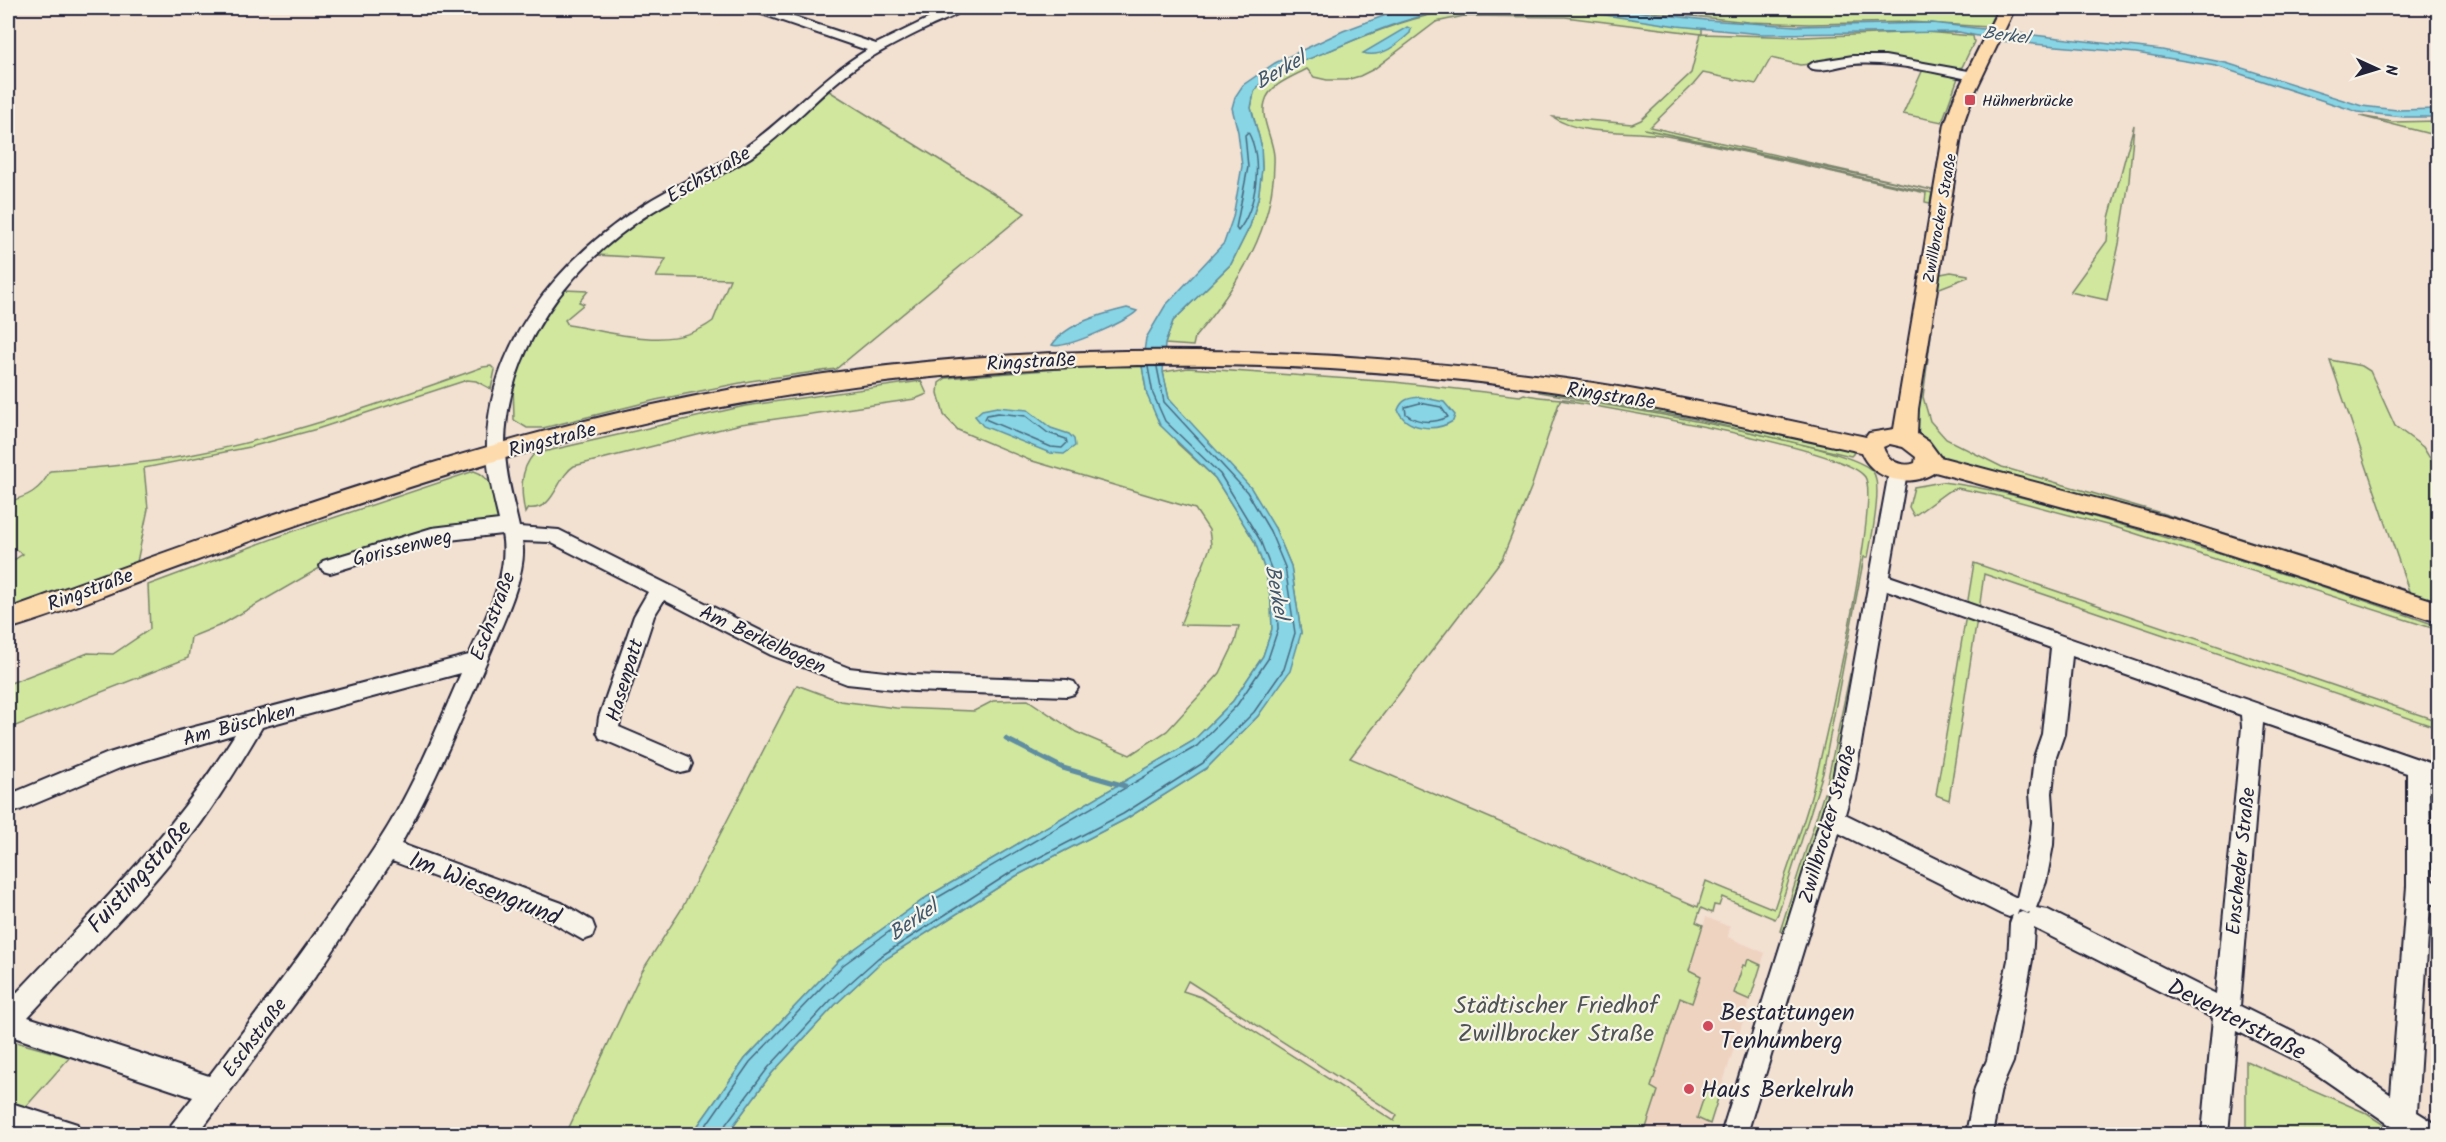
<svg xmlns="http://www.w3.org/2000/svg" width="2446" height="1142" font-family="Kalam,sans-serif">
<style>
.built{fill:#efd3c1}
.green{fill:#d0e79d;stroke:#79846c;stroke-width:1.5;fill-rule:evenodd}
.water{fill:#87d5e5;stroke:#5f8da1;stroke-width:1.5}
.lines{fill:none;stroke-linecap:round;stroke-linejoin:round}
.shore{stroke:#4a6a7f;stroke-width:1.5}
.stream{stroke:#5f8da1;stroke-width:5}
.minor-casing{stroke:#22223b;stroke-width:4}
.major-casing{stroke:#22223b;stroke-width:4}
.minor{fill:#f7f3e8;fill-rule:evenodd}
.major{fill:#fedbac;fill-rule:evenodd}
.poi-dot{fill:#d1495b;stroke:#f7f3e8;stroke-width:2}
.labels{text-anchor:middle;stroke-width:4.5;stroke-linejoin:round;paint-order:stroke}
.far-poi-label{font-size:16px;fill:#22223b;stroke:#f7f3e8;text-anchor:start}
.far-street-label{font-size:16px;fill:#22223b;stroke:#f7f3e8}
.far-water-label{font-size:18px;font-style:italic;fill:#40586e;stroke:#f7f3e8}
.street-label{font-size:20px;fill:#22223b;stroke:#f7f3e8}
.water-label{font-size:21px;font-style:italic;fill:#40586e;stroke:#f7f3e8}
.near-street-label{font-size:24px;fill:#22223b;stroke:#f7f3e8}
.near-park-label{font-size:24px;fill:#4e5354;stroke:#f7f3e8}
.near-poi-label{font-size:24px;fill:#22223b;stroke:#f7f3e8;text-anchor:start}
</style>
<rect width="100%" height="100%" fill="#f2e0d1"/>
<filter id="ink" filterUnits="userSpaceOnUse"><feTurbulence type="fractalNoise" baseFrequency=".0167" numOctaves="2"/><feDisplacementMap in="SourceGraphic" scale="12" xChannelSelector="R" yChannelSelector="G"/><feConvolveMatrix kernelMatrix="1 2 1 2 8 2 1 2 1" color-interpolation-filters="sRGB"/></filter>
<g filter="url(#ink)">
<!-- built -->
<path class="built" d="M1706,917L1730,927L1728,937L1765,953L1750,1000L1706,1134H1636Z"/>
<!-- green -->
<g class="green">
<path d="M1465,8L1579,11L1702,28V34L1803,37L1925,32L1973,36L1974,42L1962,67L1955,69L1884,58L1800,65L1771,58L1756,84L1703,73L1693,85L1650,127L1932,190L1644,129L1928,192L1932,193L1930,203L1925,202L1926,193C1838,174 1750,151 1661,135C1629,130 1579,136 1553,117L1632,124L1641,120L1691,73L1701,34L1565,17L1464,16L1436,22L1374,69L1360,76L1346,80H1327L1314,77L1307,69C1292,77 1269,85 1265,102C1260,119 1273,139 1274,156C1276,227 1238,285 1195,337L1193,346L1165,344L1173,321L1231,264L1250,226L1258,199L1262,168L1261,144L1251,108L1254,92L1259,85C1282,69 1308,59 1333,49C1377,30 1418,15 1465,8Z"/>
<path d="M1615,8H1997L1988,27L1910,22L1809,24L1749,22Z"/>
<path d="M1924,67L1959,75L1942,122L1903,114Z"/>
<path d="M829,91L1025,213L836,369L750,381L656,400L543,428H527L514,420L513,380L528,340L564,290L588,291L579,302L584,304L565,320L568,325C615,332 671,353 713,321L730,279L656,277L666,259L597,255L635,222L740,165L761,150Z"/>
<path d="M2360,116L2393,122L2438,121V136Z"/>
<path d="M2134,125L2129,181L2119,244L2107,300L2070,292L2107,241L2109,218Z"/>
<path d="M1951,272L1968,275V277L1937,289L1923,397L1930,421L1946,439L2002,467L2161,513L2409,591L2330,360L2362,366L2370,371L2395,426L2423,447L2438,471V607L1996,473C1964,463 1920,461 1916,421L1936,275Z"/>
<path d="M1142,365L1147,395L1178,444L1215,478L1255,542L1266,573L1271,602L1272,629L1263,656L1233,701L1193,741L927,897L839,960L745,1059L692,1134H566L642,971L681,910L797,685L840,701L896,708L974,711L993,701L1028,700L1076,732L1130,755L1167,731L1220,673L1235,642L1239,626L1180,625L1211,545L1209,530L1195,509L1029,460L958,430L944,415L938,393L939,383L946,378L1083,367Z"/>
<path d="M491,366L495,370L491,389L476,381L467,380L317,429L250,447L144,468L148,509L137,562L8,609V564L23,554L8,545V502C28,496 40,491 50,471C97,468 144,464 190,455C291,436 387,401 483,367Z"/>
<path d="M1188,368L1394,382L1520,396L1524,394C1540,399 1564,398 1582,401C1626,408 1854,446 1873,472C1883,484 1871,542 1868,557H1864L1823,773L1778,914L1775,919L1722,897L1719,906L1714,905L1712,913L1701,908L1696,922L1703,925L1689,970L1701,976L1692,1003L1680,998L1651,1087L1658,1091L1644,1134L1638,1131L1636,1134H727L772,1073L835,1005L881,962L1016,876L1126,819L1207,768L1258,716L1301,633L1291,566L1275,528L1169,399L1163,372ZM1560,400C1606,408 1845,447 1865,477C1881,502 1822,756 1811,797C1800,835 1786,872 1774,909L1706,881L1698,907L1350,758L1502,559L1531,488ZM1188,981L1397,1115L1394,1121L1201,997L1183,991Z"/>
<path d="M921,381L927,394L915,399L741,424L574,466C555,478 556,511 528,508L525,513C521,493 519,470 534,454L745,406Z"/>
<path d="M1540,389L1623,399L1854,450L1853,454L1851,456L1695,419L1539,392Z"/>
<path d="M474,471C495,477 497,505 502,523L330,562L221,625L191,637L188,658L8,729V684L88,653L113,654L150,629L148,585L291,532Z"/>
<path d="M1942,482C1995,488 2049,505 2101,519C2215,551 2327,587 2438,626V630L2118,528L1994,495L1957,488L1947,492L1914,516L1909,507L1914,487Z"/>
<path d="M1974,563L2438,721V728L1984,574L1979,610L1967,606Z"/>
<path d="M1966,615L1977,619L1949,800L1936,795Z"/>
<path d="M1850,674L1855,675L1836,786L1827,783Z"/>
<path d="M1824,793L1832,797L1825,805L1785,933L1780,931Z"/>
<path d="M1748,959L1761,965L1750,1000L1734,993L1743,965L1746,966Z"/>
<path d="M16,1042L70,1057L23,1110L8,1105V1045Z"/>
<path d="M2246,1061L2364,1112L2398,1134H2246Z"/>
<path d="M1708,1085L1720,1092L1710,1124L1697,1118Z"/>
</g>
<!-- water -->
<g class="water">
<path d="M1419,8H1471C1424,11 1381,28 1338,47C1311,58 1283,68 1259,85L1254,92L1251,108L1261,144L1262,169L1258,199L1250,226L1231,264L1173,321L1165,344L1163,372L1169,399L1251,488L1275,528L1291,566L1301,633L1290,671L1258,716L1207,768L1126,819L1016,876L881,962L835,1005L772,1073L727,1134H692L745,1059L839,960L927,897L1193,741L1233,701L1263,656L1272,629L1271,602L1266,573L1255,542L1215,478L1160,425L1147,395L1142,366L1146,338L1165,306L1224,243L1233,217L1242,166L1238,132L1232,108L1235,97L1243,85L1275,63L1343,31L1386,15Z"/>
<path d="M1519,8H1608L1706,20L1796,26L1932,23L2162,50L2226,63L2362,106L2397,110L2438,109V117H2404L2358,112L2216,66L2136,53L2001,41L1959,32L1761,34L1677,26L1579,11Z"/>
<path d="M1407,27L1411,29L1410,33C1398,44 1381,59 1363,53Z"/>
<path d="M1127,308L1137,311C1128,321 1064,350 1052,345C1067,323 1102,314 1127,308Z"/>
<path d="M1420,397L1444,402L1455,415L1453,421C1436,432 1406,430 1398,410C1402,399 1409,398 1420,397Z"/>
<path d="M997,407L1028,410L1051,428L1069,434L1074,439L1075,446L1064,454L1050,453L983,426L975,416L982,410Z"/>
</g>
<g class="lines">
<!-- shore -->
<g class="shore">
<path d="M1248,132C1263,159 1257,207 1238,231L1236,228L1248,167L1245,135Z"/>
<path d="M1420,403L1441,407L1448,417C1434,423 1419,424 1406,414L1405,407Z"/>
<path d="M998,413L1026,416L1048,433L1066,439L1067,443L1062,448L1051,447L985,419L987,415Z"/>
<path d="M700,1134L750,1062L843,965L930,902L1197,746L1237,705L1268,659L1278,629L1277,601L1272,571L1260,540L1220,474L1165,421L1153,394L1148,367"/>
<path d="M722,1134L726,1124L768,1068L831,1000L878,958L1013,871L1123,814L1203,763L1254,712L1284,669L1295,633L1285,567L1270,531L1247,492L1164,402L1157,367"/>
</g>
<!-- stream -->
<path class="stream" d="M1006,739L1063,768L1125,786"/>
<defs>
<g id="minor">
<path d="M751,8H767L876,44L950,8H965C957,17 940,21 929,27C908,37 886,48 865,61C823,88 792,129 751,157C719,177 684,192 652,212C569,265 503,350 505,452C506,477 514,504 519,527L559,530L785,643L849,668L913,675L1067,680L1074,682L1078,688L1074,694L1067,696L913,691L847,684L771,655L664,600L654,616L621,717L619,727L689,757L692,764L689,771L681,773L600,738L597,732L599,717L634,616L648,592L550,542L522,541C529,572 500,629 488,658C461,721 434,784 401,844L562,903L592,921L595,929L592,937L583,940L546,919L392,861L323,966L198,1134H169L172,1124L193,1097L8,1035V1002C90,915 171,837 235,734L120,768L8,815V795L106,754L179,731L469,655C485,619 510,574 502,534L432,542L330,573L323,571L320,566L323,561L432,528L499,520C494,499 488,476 487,453C484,349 557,261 640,207C673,185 711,171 743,149C787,119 821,77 867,50L753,11ZM461,673C436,730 413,789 379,841C326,922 268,999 209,1076L28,1017C86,954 149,893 201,823C223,792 243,759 262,727Z"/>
<path d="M1853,56H1885L1974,72L1980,76L1974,80C1935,73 1893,61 1853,64C1840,65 1817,75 1808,66L1814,62Z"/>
<path d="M1898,466L1904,468L1907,472L1889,576L2438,766V784L2429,781L2431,880L2438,884V906L2430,903L2417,1112L2436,1124L2438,1134H2403L2299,1062L2237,1031L2228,1134H2202L2213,1018L2034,928L2032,960L2013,1062L2001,1089L1992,1134H1966L1975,1088L1987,1060L2008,960L2010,923L2013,915L2009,917L2001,914L1839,833L1747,1134H1721L1833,779L1889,472L1892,468ZM1887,590L2051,648L2042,734L2034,757L2030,793L2032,822L2029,845L2017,898L1845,814L1855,779ZM2072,656L2241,715L2242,727L2216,994L2048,910L2036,908L2046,882L2053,845L2054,822L2052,793L2056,757L2064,734ZM2263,723L2407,773V886L2391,1095L2317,1044L2240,1006ZM2019,910L2027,913L2030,912L2029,914L2022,912L2017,914Z"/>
<path d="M8,1102L77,1124L80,1134H27L8,1128Z"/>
</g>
<path id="major" d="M1999,8H2015L1972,98L1963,124L1918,409L1917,434L1929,442L1940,457L2185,522L2438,602V622L2182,539L1935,472C1910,489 1872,480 1861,452C1765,431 1668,409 1571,394C1222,342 871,358 531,451C414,483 300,523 187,564C127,585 68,612 8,629V609C235,527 463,442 701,395C985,338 1279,340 1566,379C1666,393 1766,416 1866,437L1869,433L1894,429L1945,124L1954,98ZM1890,444L1903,447L1916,457L1915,463C1902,468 1887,461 1883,447Z"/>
</defs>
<!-- minor casing -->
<use href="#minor" class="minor-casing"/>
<!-- major casing -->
<use href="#major" class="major-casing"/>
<!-- minor -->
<use href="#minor" class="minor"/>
<!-- major -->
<use href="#major" class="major"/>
</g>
</g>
<!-- markers -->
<g class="poi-dot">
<rect x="1964" y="94" width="12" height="12" rx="3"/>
<circle cx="1708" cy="1026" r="6"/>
<circle cx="1689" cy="1089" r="6"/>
</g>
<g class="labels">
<!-- far-poi labels -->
<g class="far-poi-label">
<text x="1982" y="106">Hühnerbrücke</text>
</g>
<!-- far-street labels -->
<g class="far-street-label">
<text transform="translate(1939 218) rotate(-80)" y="6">Zwillbrocker Straße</text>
</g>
<!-- far-water labels -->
<g class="far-water-label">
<text transform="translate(2006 35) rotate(7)" y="6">Berkel</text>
</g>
<!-- street labels -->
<g class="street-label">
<text transform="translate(708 174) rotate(-30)" y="7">Eschstraße</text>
<text transform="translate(1031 361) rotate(-3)" y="7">Ringstraße</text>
<text transform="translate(1611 395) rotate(9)" y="7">Ringstraße</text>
<text transform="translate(552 439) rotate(-14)" y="7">Ringstraße</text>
<text transform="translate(402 547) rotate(-14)" y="7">Gorissenweg</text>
<text transform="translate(90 589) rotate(-20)" y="7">Ringstraße</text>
<text transform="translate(492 616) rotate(-69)" y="7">Eschstraße</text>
<text transform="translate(763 639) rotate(25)" y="7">Am Berkelbogen</text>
<text transform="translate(624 680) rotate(-73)" y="7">Hasenpatt</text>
<text transform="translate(239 724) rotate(-15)" y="7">Am Büschken</text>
<text transform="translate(1827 824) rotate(-74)" y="7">Zwillbrocker Straße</text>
<text transform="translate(2240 861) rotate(-84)" y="7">Enscheder Straße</text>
<text transform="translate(254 1037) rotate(-53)" y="7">Eschstraße</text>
</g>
<!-- water labels -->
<g class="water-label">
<text transform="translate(1280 70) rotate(-30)" y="7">Berkel</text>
<text transform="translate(1277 592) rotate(80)" y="7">Berkel</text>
<text transform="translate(913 920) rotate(-35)" y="7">Berkel</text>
</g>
<!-- near-street labels -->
<g class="near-street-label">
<text transform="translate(139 876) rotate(-48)" y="8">Fuistingstraße</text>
<text transform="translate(485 888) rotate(22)" y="8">Im Wiesengrund</text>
<text transform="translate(2237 1019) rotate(27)" y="8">Deventerstraße</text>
</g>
<!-- near-park labels -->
<g class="near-park-label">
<text x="1556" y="1013">Städtischer Friedhof<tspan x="1556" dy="28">Zwillbrocker Straße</tspan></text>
</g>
<!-- near-poi labels -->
<g class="near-poi-label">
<text x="1720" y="1020">Bestattungen<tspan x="1720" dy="28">Tenhumberg</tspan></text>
<text x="1701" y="1097">Haus Berkelruh</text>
</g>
</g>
<!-- margin -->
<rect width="2446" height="1142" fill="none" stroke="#f7f3e8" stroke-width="30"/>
<rect x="15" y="15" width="2416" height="1112" fill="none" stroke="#22223b" stroke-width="2" filter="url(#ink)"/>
<!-- north arrow -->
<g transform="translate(2377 69) rotate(94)" stroke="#f7f3e8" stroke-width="4.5" paint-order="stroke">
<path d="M0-4.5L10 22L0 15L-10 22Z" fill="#22223b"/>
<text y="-9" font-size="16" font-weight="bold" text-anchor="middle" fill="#22223b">N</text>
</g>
</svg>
